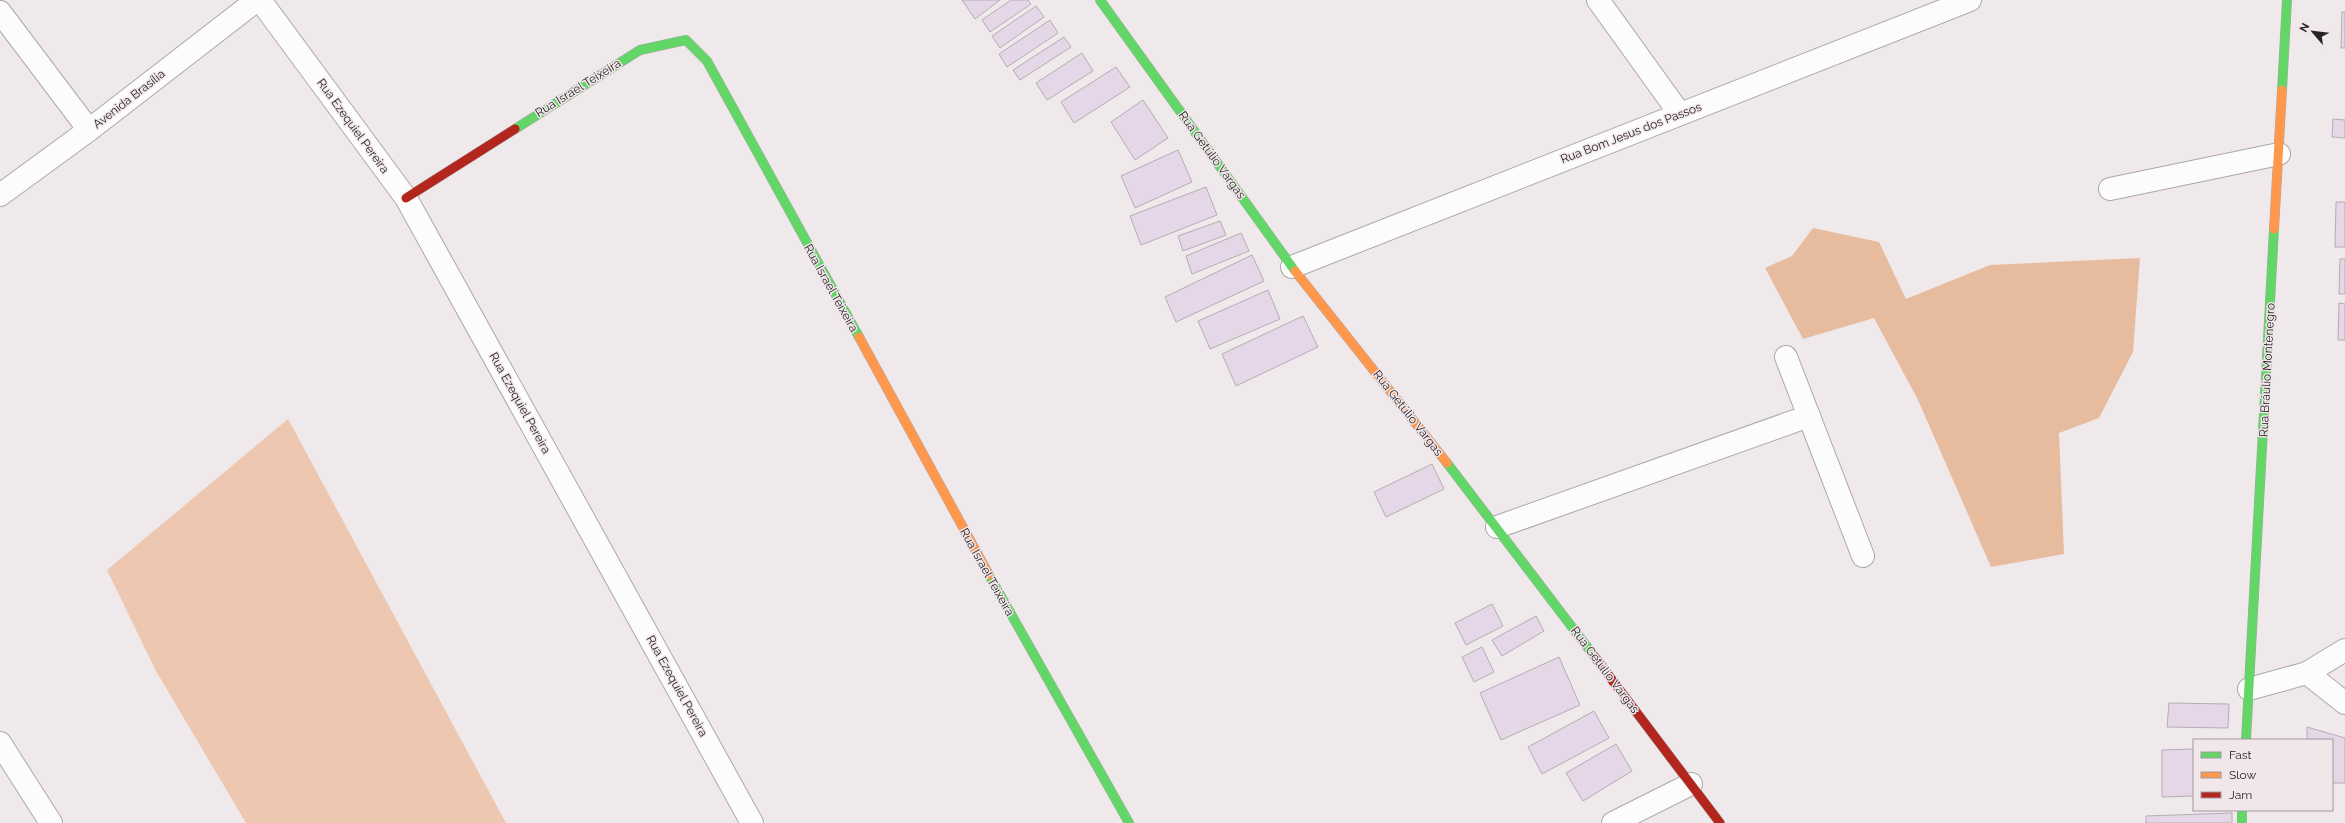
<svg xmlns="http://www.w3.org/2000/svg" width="2345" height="823" font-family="Raleway,sans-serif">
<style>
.green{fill:#edc7af}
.forest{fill:#e7bc9e}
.building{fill:#e5d7e7;stroke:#b1aeb1}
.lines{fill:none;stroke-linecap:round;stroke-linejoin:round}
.street-casing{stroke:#aca8a9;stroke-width:24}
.fast-casing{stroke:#aca8a9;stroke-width:10}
.slow-casing{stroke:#aca8a9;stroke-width:10}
.jam-casing{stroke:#aca8a9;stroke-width:10}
.street{stroke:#fdfcfc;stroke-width:22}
.fast{stroke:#63d668;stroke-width:9}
.slow{stroke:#ff974d;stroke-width:9}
.jam{stroke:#b3261e;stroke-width:9}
.labels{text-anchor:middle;stroke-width:3;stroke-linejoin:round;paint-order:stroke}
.street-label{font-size:12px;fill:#272425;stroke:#f1e7eb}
</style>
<rect width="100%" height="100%" fill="#efe9ec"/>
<!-- green -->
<path class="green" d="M288,419L506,823H246L156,671L107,570Z"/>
<!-- forest -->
<path class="forest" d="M1813,228L1879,242L1906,299L1990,265L2140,258L2133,352L2099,418L2059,433L2064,554L1991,567L1918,400L1874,318L1803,339L1765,268L1792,256Z"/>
<!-- building -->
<g class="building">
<path d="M962,0H1000L975,19Z"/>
<path d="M1011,0H1028L1031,4L990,32L982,20Z"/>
<path d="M1036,6L1044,17L1000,48L992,36Z"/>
<path d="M2342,12H2345V48H2341Z"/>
<path d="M1050,20L1058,33L1007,67L999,54Z"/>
<path d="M1064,37L1071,47L1020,80L1013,70Z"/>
<path d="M1082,53L1093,71L1047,100L1036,83Z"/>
<path d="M1116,67L1130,87L1074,123L1061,102Z"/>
<path d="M1143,100L1168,138L1135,160L1111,122Z"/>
<path d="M2333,119L2345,120V138L2332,137Z"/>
<path d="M1178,150L1192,182L1135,208L1121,176Z"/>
<path d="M1206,187L1217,215L1141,245L1130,216Z"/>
<path d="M2336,202H2345V247H2335Z"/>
<path d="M1220,221L1226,235L1183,251L1178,236Z"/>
<path d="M1241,233L1249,251L1192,274L1186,256Z"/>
<path d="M1252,255L1264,281L1176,322L1165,297Z"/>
<path d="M2340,259H2345V294H2339Z"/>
<path d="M1268,290L1280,319L1210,349L1198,321Z"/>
<path d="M2339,303L2345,304V340H2338Z"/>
<path d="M1303,316L1318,347L1236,386L1222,354Z"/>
<path d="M1432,464L1444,489L1386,517L1374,492Z"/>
<path d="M1492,604L1503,626L1466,645L1455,623Z"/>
<path d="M1536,616L1544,631L1502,656L1492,640Z"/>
<path d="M1482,647L1494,672L1474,682L1462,657Z"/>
<path d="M1559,657L1580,705L1501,740L1480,693Z"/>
<path d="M2169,703L2229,704L2228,728L2167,727Z"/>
<path d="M1594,711L1609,738L1542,774L1528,747Z"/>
<path d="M2307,727L2345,738V783H2332V740H2307Z"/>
<path d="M1616,744L1632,771L1583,801L1566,773Z"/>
<path d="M2194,749V796L2162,797V750Z"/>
<path d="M2232,813V823H2146V816Z"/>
</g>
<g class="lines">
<defs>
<g id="street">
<path d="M260,0L406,198L752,823"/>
<path d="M1598,0L1680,114"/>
<path d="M0,12L89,130"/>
<path d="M2110,189L2279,154"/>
<path d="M0,195L89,130L257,0"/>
<path d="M1292,267L1970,0"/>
<path d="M1786,357L1863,556"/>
<path d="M1497,527L1809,416"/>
<path d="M2307,673L2345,703"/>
<path d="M2249,689L2307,673L2345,650"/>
<path d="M0,743L51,823"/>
<path d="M1613,823L1691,784"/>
</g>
<g id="fast">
<path d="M1100,0L1295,271"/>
<path d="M2282,90L2287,0"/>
<path d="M515,129L640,50L686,40L707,61L859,337"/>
<path d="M1447,463L1594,656"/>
<path d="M989,575L1129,823"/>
<path d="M2246,740L2274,229"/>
<path d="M2242,810V823"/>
</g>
<g id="slow">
<path d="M2274,229L2282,90"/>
<path d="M1295,271L1447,463"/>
<path d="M859,337L989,575"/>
</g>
<g id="jam">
<path d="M406,198L515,129"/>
<path d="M1594,656L1720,823"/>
</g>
</defs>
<!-- street casing -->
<use href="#street" class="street-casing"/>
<!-- fast casing -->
<use href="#fast" class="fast-casing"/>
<!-- slow casing -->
<use href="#slow" class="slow-casing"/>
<!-- jam casing -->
<use href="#jam" class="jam-casing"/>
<!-- street -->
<use href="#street" class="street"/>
<!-- fast -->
<use href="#fast" class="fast"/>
<!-- slow -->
<use href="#slow" class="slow"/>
<!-- jam -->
<use href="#jam" class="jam"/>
</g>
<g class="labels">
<!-- street labels -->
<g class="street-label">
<text transform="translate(578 88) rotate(-32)" y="4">Rua Israel Teixeira</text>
<text transform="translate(129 99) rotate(-38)" y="4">Avenida Brasília</text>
<text transform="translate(353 126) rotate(54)" y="4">Rua Ezequiel Pereira</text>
<text transform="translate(1631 133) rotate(-21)" y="4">Rua Bom Jesus dos Passos</text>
<text transform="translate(1212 155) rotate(54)" y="4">Rua Getúlio Vargas</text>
<text transform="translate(831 288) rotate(61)" y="4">Rua Israel Teixeira</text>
<text transform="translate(2267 370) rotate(-87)" y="4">Rua Bráulio Montenegro</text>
<text transform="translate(520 403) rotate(61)" y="4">Rua Ezequiel Pereira</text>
<text transform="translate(1408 413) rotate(52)" y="4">Rua Getúlio Vargas</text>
<text transform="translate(987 572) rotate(61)" y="4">Rua Israel Teixeira</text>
<text transform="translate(1605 670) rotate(53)" y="4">Rua Getúlio Vargas</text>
<text transform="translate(677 686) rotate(61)" y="4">Rua Ezequiel Pereira</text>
</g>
</g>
<!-- legend -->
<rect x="2193" y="739" width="140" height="72" fill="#f1e7eb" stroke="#a0999c"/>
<rect x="2201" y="752" width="20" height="6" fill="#63d668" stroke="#a0999c"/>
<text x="2229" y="759" font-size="12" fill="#272425">Fast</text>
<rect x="2201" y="772" width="20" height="6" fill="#ff974d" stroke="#a0999c"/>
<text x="2229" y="779" font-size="12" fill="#272425">Slow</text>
<rect x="2201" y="792" width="20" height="6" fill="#b3261e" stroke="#a0999c"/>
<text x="2229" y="799" font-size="12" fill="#272425">Jam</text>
<!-- north arrow -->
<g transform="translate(2313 32) rotate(298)" stroke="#f1e7eb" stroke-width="3" paint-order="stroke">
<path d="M0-3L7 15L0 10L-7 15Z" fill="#272425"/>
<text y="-6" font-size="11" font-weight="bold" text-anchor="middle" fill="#272425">N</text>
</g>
</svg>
